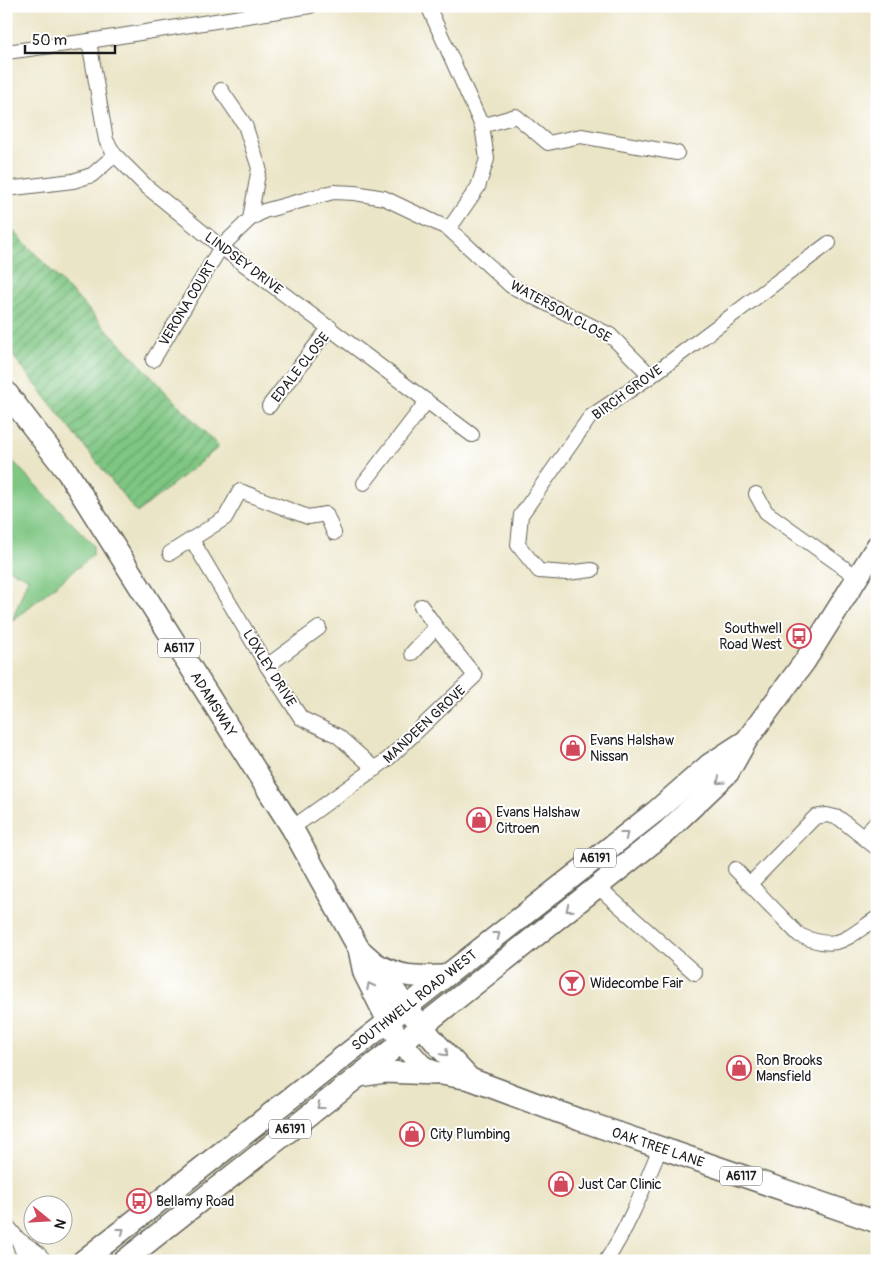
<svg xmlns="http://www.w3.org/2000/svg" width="883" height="1267" font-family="Pangolin,sans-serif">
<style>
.green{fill:#7ec682;stroke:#4d714f}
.garden{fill:url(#garden-furrows);stroke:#4d714f}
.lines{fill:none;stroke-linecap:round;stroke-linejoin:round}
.street-casing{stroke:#646258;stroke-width:16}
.primary-casing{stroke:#646258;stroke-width:24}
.street{stroke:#fff;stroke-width:14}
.primary{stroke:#fff;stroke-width:21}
.oneway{stroke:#999}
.labels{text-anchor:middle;stroke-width:4;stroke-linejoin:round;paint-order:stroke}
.shield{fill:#fff;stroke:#606060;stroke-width:1}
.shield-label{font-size:12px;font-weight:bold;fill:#1c1c1c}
.street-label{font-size:14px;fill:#1c1c1c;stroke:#fff}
.poi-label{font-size:14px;fill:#1c1c1c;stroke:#fff;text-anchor:start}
</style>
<defs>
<pattern id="garden-furrows" width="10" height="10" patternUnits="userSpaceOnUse" patternTransform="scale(1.25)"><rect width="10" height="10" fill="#7ec682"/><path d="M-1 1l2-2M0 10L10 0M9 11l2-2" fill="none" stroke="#66a06a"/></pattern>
</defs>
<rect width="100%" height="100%" fill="#fff"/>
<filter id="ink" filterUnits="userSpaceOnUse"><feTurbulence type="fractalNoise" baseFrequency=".02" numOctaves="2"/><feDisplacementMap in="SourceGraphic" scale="10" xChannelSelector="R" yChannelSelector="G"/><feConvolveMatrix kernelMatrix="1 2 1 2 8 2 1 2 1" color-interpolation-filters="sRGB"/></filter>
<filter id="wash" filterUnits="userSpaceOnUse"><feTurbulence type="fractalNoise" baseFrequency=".0096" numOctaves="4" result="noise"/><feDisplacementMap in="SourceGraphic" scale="20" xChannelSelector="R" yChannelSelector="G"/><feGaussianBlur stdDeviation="1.12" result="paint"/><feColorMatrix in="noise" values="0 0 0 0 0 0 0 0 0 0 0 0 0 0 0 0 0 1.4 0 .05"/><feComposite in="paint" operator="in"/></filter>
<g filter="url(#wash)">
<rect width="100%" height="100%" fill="#ebe5c7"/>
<!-- green -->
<path class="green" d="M6,454L93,545V555L12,621L28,578L6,568Z"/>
<!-- garden -->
<path class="garden" d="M6,223L219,447L137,513L6,347Z"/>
</g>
<g filter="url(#ink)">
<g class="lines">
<defs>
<g id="street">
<path d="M428,6L482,126L487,159L478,187L449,229"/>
<path d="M89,41L106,140L115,155L147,187L221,247L472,435"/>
<path d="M6,52L89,41L310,6"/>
<path d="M482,126L516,116L548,143L581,136L677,153"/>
<path d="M6,189L73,181L92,175L115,155"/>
<path d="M250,219L264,211L333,192L355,193L384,198L449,229L511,286L610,335L651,376"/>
<path d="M153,360L221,247L250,219L259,168L245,125L221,90"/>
<path d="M269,406L330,327"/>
<path d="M364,483L427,401"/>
<path d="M756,494L766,512L857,577"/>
<path d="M192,540L267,666L301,718L338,736L375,769"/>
<path d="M170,553L225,518L240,491L308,517L326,514L334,533"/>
<path d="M592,570L567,573L539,571L518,545L521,515L590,417L651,376L829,243"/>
<path d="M421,606L436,627"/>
<path d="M267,666L319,628"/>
<path d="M292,828L388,759L475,676L436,627L412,653"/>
<path d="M864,837L873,825"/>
<path d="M735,869L799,935C838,952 845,939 877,918"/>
<path d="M750,884L815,817L827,815L839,818L874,846"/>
<path d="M597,886L695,973"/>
<path d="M6,1224L18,1239L37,1252L45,1261"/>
<path d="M18,1239L26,1261"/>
<path d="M606,1261C629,1226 644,1187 660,1148"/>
</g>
<g id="primary">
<path d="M6,392L68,473L292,828L359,949L364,973L388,1021L401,1042L421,1065L429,1070L441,1074L470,1079L580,1120L877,1222"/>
<path d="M359,949L376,964L406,1007L436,1043L470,1079"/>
<path d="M376,964C403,978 415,977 444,976"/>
<path d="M359,1076L385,1072L435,1074"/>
<path d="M83,1261L655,812L710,764L744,742"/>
<path d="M124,1261L445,1008L666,832L728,773L746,741L805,661L877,546"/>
</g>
</defs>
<!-- street casing -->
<use href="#street" class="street-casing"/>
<!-- primary casing -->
<use href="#primary" class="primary-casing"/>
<!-- street -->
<use href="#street" class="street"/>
<!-- primary -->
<use href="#primary" class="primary"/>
</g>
<!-- one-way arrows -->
<defs><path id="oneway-chevron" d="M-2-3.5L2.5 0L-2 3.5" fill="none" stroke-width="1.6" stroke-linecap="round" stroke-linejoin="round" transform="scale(1.25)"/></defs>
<g class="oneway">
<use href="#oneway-chevron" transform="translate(720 781) rotate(137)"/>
<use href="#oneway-chevron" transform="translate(625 835) rotate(-38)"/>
<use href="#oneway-chevron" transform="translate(569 909) rotate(141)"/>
<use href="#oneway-chevron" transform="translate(497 935) rotate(-38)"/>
<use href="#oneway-chevron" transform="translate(370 986) rotate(-117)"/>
<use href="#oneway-chevron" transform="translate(445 1053) rotate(46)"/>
<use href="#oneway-chevron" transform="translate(320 1106) rotate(142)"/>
<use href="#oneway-chevron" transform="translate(121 1231) rotate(-38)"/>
</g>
</g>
<!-- icons -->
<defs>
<symbol id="bus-ring" viewBox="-11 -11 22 22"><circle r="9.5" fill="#fff" stroke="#d1495b" stroke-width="1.5"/><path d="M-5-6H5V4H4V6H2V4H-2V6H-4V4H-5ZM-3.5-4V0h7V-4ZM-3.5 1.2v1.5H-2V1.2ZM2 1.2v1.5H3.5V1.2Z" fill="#d1495b"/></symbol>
<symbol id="shop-ring" viewBox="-11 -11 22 22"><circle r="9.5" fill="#fff" stroke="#d1495b" stroke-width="1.5"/><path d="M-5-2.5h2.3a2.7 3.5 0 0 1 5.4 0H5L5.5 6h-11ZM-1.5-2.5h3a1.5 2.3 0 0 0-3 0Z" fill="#d1495b"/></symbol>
<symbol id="bar-ring" viewBox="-11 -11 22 22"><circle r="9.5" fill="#fff" stroke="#d1495b" stroke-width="1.5"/><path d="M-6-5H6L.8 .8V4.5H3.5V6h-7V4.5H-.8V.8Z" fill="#d1495b"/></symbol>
</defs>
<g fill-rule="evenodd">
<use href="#bus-ring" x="785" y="622" width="28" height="28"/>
<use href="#shop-ring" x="559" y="734" width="28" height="28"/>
<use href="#shop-ring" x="465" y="806" width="28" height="28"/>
<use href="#bar-ring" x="558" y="969" width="28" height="28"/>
<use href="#shop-ring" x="725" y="1054" width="28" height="28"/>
<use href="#shop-ring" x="398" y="1120" width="28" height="28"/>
<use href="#shop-ring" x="547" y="1170" width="28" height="28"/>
<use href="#bus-ring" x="125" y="1187" width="28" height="28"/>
</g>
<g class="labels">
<!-- shield labels -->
<g class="shield">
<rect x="158" y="638.5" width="42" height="19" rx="4"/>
<rect x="574" y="848.5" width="42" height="19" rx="4"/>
<rect x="269" y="1119.5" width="42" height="19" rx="4"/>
<rect x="720" y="1166.5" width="42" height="19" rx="4"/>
</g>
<g class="shield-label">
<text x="179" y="652">A6117</text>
<text x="595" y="862">A6191</text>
<text x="290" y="1133">A6191</text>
<text x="741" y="1180">A6117</text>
</g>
<!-- street labels -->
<g class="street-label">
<text transform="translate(244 263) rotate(37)" y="5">LINDSEY DRIVE</text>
<text transform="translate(187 303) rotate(-59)" y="5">VERONA COURT</text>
<text transform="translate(561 311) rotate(29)" y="5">WATERSON CLOSE</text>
<text transform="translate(300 367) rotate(-52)" y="5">EDALE CLOSE</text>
<text transform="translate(627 392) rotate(-36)" y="5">BIRCH GROVE</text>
<text transform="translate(270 668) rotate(58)" y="5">LOXLEY DRIVE</text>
<text transform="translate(214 704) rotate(58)" y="5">ADAMSWAY</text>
<text transform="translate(424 724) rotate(-43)" y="5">MANDEEN GROVE</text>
<text transform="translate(414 1000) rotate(-38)" y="5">SOUTHWELL ROAD WEST</text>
<text transform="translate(658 1147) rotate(19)" y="5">OAK TREE LANE</text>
</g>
<!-- poi labels -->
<g class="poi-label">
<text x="782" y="633" text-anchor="end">Southwell<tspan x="782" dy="16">Road West</tspan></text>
<text x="590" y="745">Evans Halshaw<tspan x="590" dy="16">Nissan</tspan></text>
<text x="496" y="817">Evans Halshaw<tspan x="496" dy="16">Citroen</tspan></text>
<text x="590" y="988">Widecombe Fair</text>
<text x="756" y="1065">Ron Brooks<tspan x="756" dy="16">Mansfield</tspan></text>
<text x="430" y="1139">City Plumbing</text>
<text x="578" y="1189">Just Car Clinic</text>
<text x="156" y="1206">Bellamy Road</text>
</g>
</g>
<!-- margin -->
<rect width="883" height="1267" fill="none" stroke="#fff" stroke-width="25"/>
<!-- north arrow -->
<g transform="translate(48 1220) rotate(108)"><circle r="24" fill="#ffffff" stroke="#a4a4a4"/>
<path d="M0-4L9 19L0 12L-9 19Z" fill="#d1495b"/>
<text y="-8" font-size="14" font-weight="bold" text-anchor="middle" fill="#1c1c1c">N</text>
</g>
<!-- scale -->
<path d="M25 45v8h90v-8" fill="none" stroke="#1c1c1c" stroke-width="2.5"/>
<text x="32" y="45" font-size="15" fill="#1c1c1c" stroke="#ffffff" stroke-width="4" paint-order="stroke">50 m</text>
</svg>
